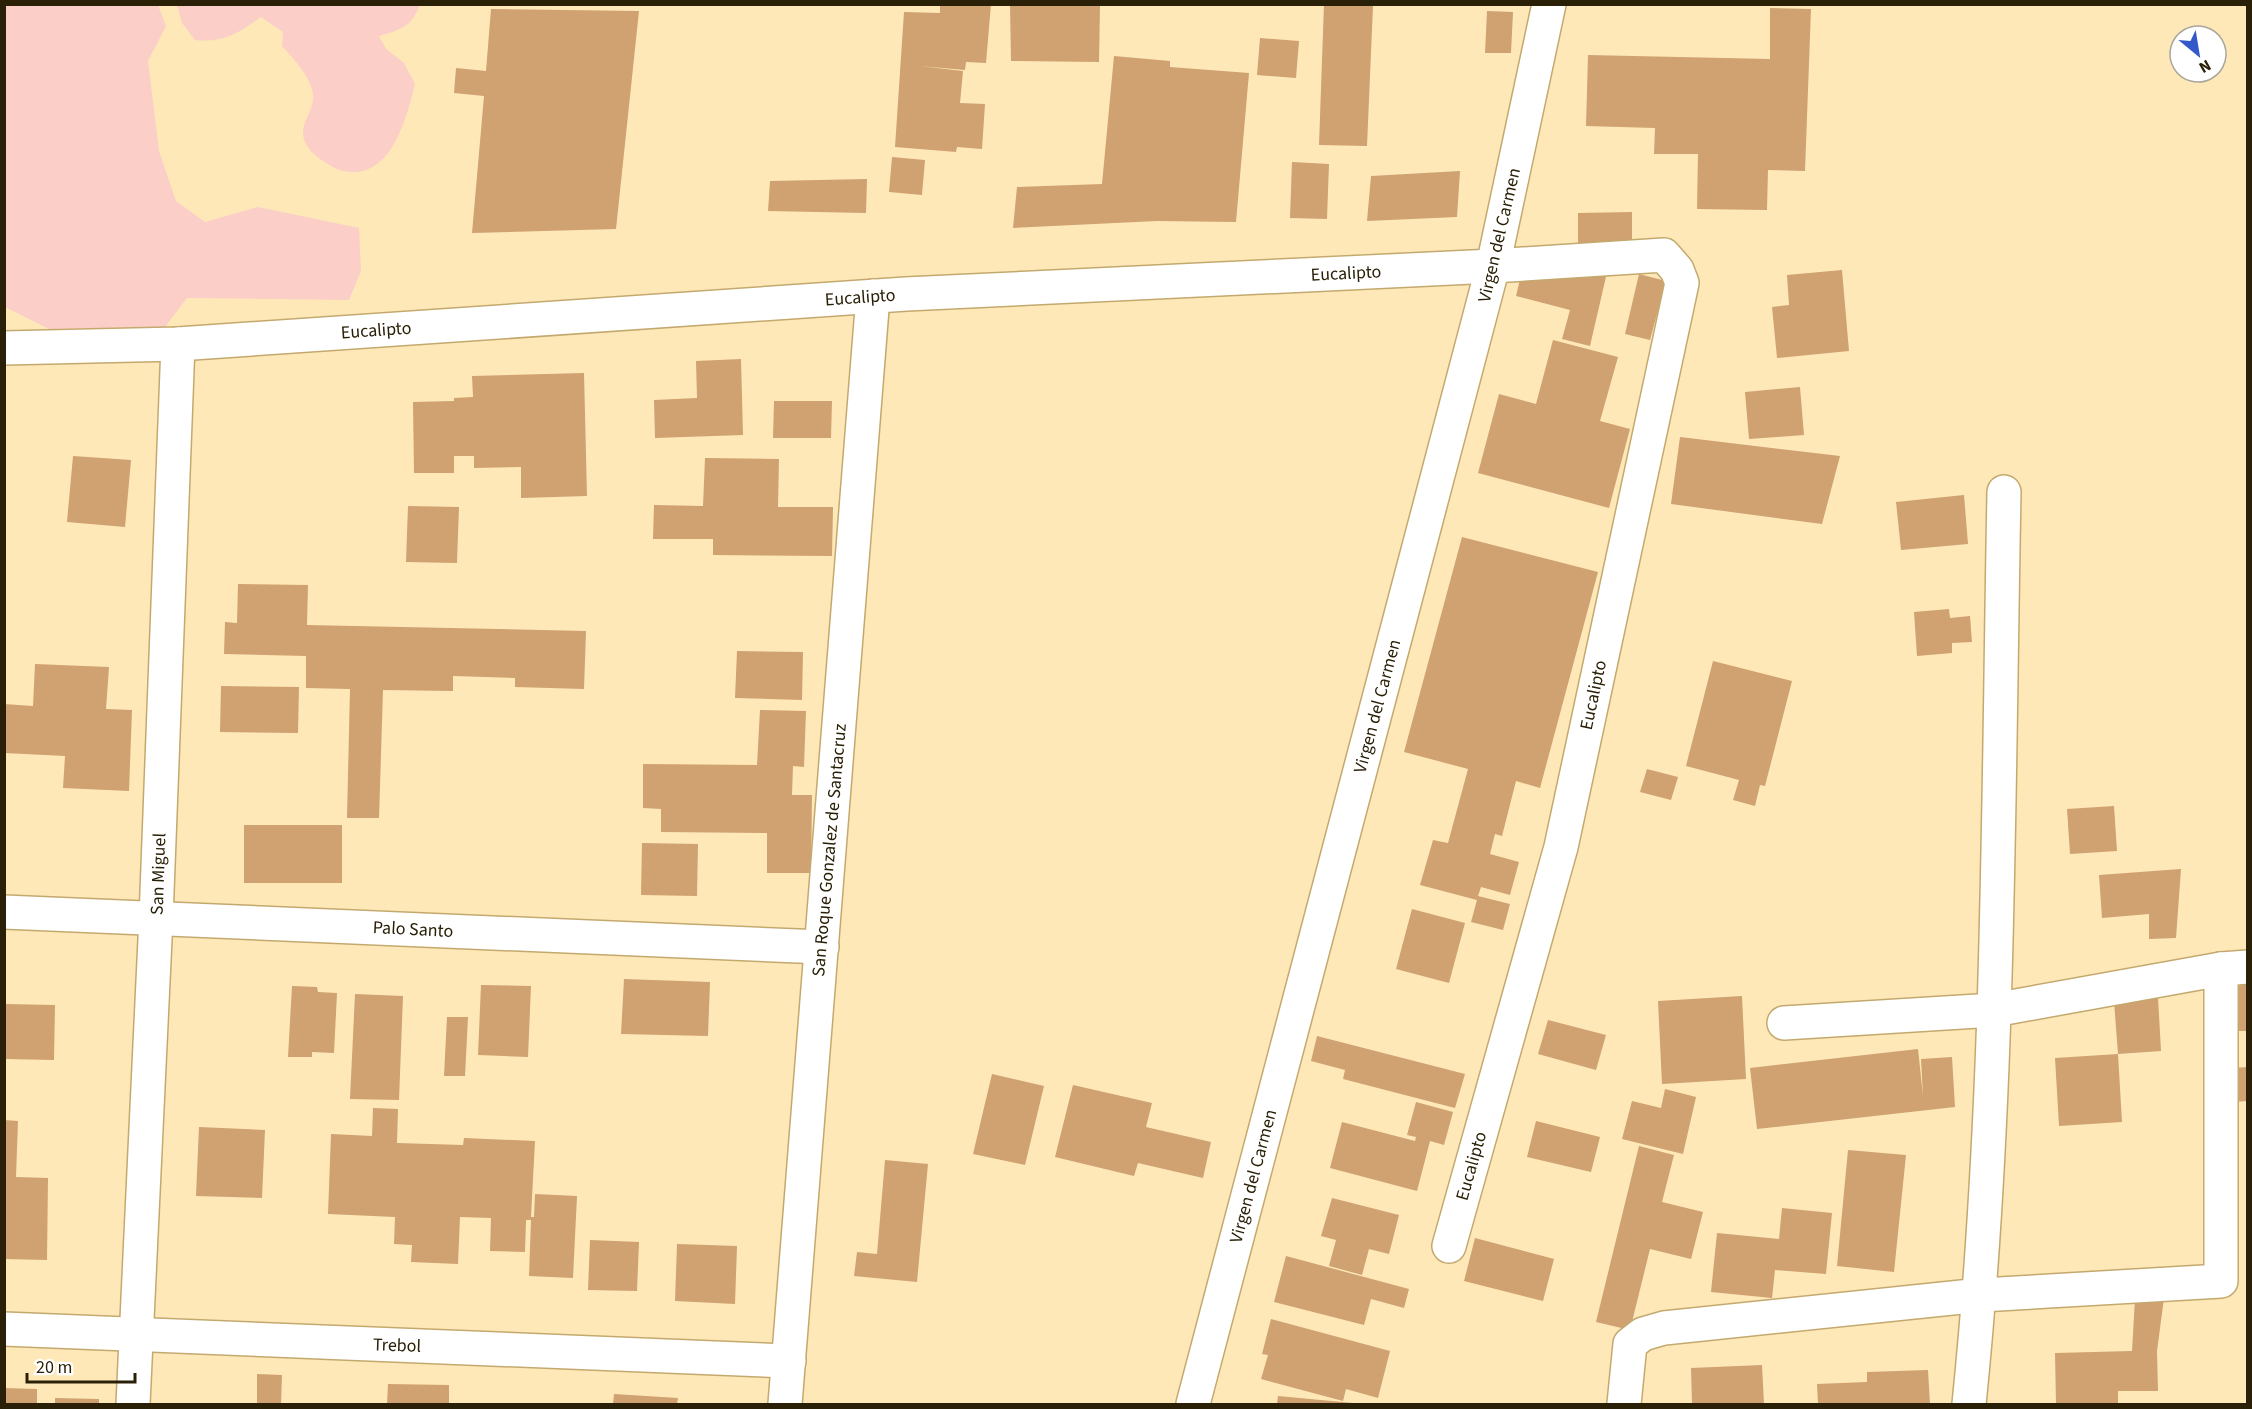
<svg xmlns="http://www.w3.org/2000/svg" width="2252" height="1409" font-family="'Source Sans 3',sans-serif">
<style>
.green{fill:#fbcec8}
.building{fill:#d0a171}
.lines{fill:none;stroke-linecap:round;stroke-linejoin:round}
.minor-casing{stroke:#c4a96e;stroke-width:36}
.minor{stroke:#fff;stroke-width:33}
.labels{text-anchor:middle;stroke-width:6;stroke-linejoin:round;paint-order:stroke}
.street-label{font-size:18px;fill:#2a2007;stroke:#fff}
</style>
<rect width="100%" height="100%" fill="#fee8b8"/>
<!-- green -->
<g class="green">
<path d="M5,4L158,5L166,26L148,61L159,151L176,201L205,222L258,207L359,228L361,271L349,300L187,298L165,327L49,329L7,308L5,309Z"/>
<path d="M177,5H420C411,27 401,30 379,36L386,49L404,63L415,84C407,116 393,175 350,172C344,171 339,171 333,167C323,161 312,155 306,144C297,127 311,116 313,100C316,83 293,58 282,46L283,32L261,17C238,33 225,43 195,40L182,23Z"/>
</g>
<!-- building -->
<g class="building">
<path d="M940,4H991L986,63L966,62L965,70L919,66L963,71L960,103L985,104L982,149L957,147L956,152L895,147L904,12L940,13Z"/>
<path d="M1010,4H1100L1099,62L1011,61Z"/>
<path d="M1324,4L1373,6L1367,146L1319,145Z"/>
<path d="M1770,8L1811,9L1805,171L1768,170L1767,210L1697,209L1698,154H1654L1655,128L1586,126L1588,55L1770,59Z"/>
<path d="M491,9L639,11L616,229L472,233L484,96L454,93L456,68L486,71Z"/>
<path d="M1487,11L1513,12L1511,53H1485Z"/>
<path d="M1260,38L1299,41L1296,78L1257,75Z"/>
<path d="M1114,56L1170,61V67L1249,73L1236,222L1157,221L1013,228L1017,187L1102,184Z"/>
<path d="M892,157L925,160L922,195L889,192Z"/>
<path d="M1292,162L1329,164L1327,219L1290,218Z"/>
<path d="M1460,171L1457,217L1367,221L1371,176Z"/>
<path d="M867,179L866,213L768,211L770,181Z"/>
<path d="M1632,212V251L1578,252V213Z"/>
<path d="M1608,268L1590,346L1562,339L1570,310L1516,296L1522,271Z"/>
<path d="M1842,270L1849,351L1777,358L1772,307L1789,305L1787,275Z"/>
<path d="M1639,274L1666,281L1650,340L1625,334Z"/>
<path d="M1553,340L1618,357L1600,421L1630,429L1609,508L1478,473L1499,394L1536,404Z"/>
<path d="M741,359L743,435L655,438L654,400L697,398L696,361Z"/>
<path d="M584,373L587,496L521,498V467L474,468V456H454V473H414L413,402L454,401V398L473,397L472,376Z"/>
<path d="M1800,387L1804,435L1749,439L1745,392Z"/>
<path d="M774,401H832L831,438H773Z"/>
<path d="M1680,437L1840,456L1822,524L1671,504Z"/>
<path d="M73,456L131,460L125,527L67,522Z"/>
<path d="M705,458L779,459L778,507H833L832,556L713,555V539H653L654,505L703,506Z"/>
<path d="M1964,495L1968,544L1901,550L1896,502Z"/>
<path d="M408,506L459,507L457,563L406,562Z"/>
<path d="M1462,537L1598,572L1540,788L1516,781L1502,836L1495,834L1490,854L1519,862L1510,895L1481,887L1478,896L1510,904L1503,930L1471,922L1477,900L1420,885L1433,840L1448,843L1468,769L1404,752Z"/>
<path d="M238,584L308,585L307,625L586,631L584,689L515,687V678L453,676V691L383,690L379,818H347L350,689L306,688V656L224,654L225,622L237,623Z"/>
<path d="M1949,609L1950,618L1970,616L1972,642L1952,643V653L1917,656L1914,612Z"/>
<path d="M737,651L803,652L802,700L735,698Z"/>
<path d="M1713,661L1792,681L1765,786L1760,785L1755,806L1733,800L1739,780L1686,766Z"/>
<path d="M35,664L109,667L106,709L132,710L129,791L63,788L65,756L4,753V704L33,706Z"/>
<path d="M221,686L299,687L298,733L220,732Z"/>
<path d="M760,710L806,711L804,767L793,766L792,795H812L811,873H767V833L661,832V809L643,808V764L757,765Z"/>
<path d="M1647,769L1678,777L1671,800L1640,792Z"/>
<path d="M2114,806L2117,851L2070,854L2067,809Z"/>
<rect x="244" y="825" width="98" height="58"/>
<path d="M642,843L698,844L697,896L641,895Z"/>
<path d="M2181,869L2176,938L2149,939V914L2102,918L2099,875Z"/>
<path d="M1412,909L1465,923L1449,983L1396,969Z"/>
<path d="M624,979L710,982L708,1036L621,1034Z"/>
<path d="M2248,979V1031H2236L2233,980Z"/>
<path d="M481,985L531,986L528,1057L478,1055Z"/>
<path d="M292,986L317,987L318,992L337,993L334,1053L312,1052V1057H288Z"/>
<path d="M355,994L403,996L399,1100L350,1099Z"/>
<path d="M1742,996L1746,1079L1662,1084L1658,1001Z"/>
<path d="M2158,997L2161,1051L2118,1054L2122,1122L2059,1126L2055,1058L2118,1054L2114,1001Z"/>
<path d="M4,1004L55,1005L54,1060L4,1059Z"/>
<path d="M447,1017H468L465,1076H444Z"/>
<path d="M1548,1020L1606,1035L1596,1070L1538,1054Z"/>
<path d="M1317,1036L1465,1074L1455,1108L1343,1079L1345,1070L1311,1061Z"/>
<path d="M1918,1049L1923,1096L1921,1059L1952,1057L1955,1107L1757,1129L1750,1068Z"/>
<path d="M2248,1067V1101L2233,1102L2231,1068Z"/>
<path d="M992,1074L1044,1086L1025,1165L973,1154Z"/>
<path d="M1073,1085L1152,1103L1146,1127L1211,1142L1203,1178L1138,1163L1134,1176L1055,1157Z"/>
<path d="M1665,1089L1696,1097L1683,1154L1622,1139L1632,1101L1661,1108Z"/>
<path d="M1416,1102L1453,1112L1444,1145L1430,1141L1417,1191L1330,1168L1342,1122L1415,1141L1416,1137L1407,1135Z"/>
<path d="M373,1108L398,1109L397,1143L463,1145L464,1138L535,1141L531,1217H534L535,1194L577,1196L573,1278L529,1276L531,1220H526L525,1252L490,1251L491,1218L460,1217L458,1264L411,1262L412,1245L394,1244L395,1217L328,1214L331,1134L372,1136Z"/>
<path d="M4,1120L18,1121L16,1177L48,1178L47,1260L4,1259Z"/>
<path d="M1536,1121L1600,1137L1591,1172L1527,1157Z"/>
<path d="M199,1127L265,1130L262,1198L196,1196Z"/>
<path d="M1639,1146L1674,1155L1662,1202L1703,1212L1691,1259L1650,1249L1630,1330L1596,1322Z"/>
<path d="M1848,1150L1906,1155L1894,1272L1837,1266Z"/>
<path d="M885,1160L928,1164L917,1282L854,1276L857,1252L877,1254Z"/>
<path d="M1332,1198L1399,1215L1389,1254L1369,1249L1362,1275L1329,1266L1336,1240L1321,1236Z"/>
<path d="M1782,1208L1832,1213L1826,1274L1775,1270L1772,1298L1711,1292L1717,1233L1779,1239Z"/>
<path d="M1475,1238L1554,1259L1543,1301L1464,1281Z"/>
<path d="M590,1240L639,1242L637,1291L588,1290Z"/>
<path d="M677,1244L737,1246L735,1304L675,1301Z"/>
<path d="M1286,1256L1409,1289L1404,1308L1371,1299L1364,1325L1274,1302Z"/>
<path d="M2164,1298L2157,1351L2158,1391H2118V1404H2056L2055,1353L2132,1351L2135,1299Z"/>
<path d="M1271,1319L1390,1351L1378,1398L1346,1389L1343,1401L1261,1379L1268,1355L1262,1354Z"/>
<path d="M1762,1365L1764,1404H1692L1691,1368Z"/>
<path d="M1928,1370L1930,1404H1818L1817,1384L1867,1382V1372Z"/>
<path d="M257,1374L282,1375L281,1404H257Z"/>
<path d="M388,1384L449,1385V1404H387Z"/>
<path d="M4,1388L37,1389V1404H4Z"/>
<path d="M614,1394L678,1398L677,1404H613Z"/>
<path d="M1278,1396L1353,1403V1404H1277Z"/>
<path d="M55,1398L99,1399V1404H55Z"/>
</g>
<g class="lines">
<defs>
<g id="minor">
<path d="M4,348L178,344L906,294L1493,266L1664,255L1677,270L1682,283L1561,847L1449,1246"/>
<path d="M4,912L822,947"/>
<path d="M1784,1023L1994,1010L2221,969L2248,967"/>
<path d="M4,1329L789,1361"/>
<path d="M133,1404L156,918L178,344"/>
<path d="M785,1404L873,296"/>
<path d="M1193,1404L1493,266L1549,4"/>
<path d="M1624,1404L1630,1344L1643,1334L1664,1328L1981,1295L2221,1281V969"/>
<path d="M1969,1404C2000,1102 1998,796 2004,492"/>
</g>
</defs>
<!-- minor casing -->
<use href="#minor" class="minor-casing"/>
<!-- minor -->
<use href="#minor" class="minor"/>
</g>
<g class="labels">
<!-- street labels -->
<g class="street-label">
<text transform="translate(1499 235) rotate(-77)" y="6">Virgen del Carmen</text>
<text transform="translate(1346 273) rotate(-3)" y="6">Eucalipto</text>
<text transform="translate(860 297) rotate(-4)" y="6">Eucalipto</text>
<text transform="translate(376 330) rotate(-4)" y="6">Eucalipto</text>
<text transform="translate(1593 695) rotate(-78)" y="6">Eucalipto</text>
<text transform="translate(1377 706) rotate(-75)" y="6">Virgen del Carmen</text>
<text transform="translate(829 850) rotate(-85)" y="6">San Roque Gonzalez de Santacruz</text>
<text transform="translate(158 874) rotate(-88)" y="6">San Miguel</text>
<text transform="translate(413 929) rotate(3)" y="6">Palo Santo</text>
<text transform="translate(1471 1166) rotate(-74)" y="6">Eucalipto</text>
<text transform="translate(1253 1176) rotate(-75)" y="6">Virgen del Carmen</text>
<text transform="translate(397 1345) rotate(2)" y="6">Trebol</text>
</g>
</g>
<!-- border -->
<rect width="2252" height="1409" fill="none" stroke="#2a2007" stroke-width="12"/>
<!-- north arrow -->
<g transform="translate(2198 54) rotate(150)"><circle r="28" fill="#ffffff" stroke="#aaa69c" stroke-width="1.5"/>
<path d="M0-4.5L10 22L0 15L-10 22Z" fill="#3358c8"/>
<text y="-9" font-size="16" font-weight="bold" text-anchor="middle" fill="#2a2007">N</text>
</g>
<!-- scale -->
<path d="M27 1373v9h108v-9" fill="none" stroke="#2a2007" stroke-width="3"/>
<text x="36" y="1373" font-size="18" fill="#2a2007" stroke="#ffffff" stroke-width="4.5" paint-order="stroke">20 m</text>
</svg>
